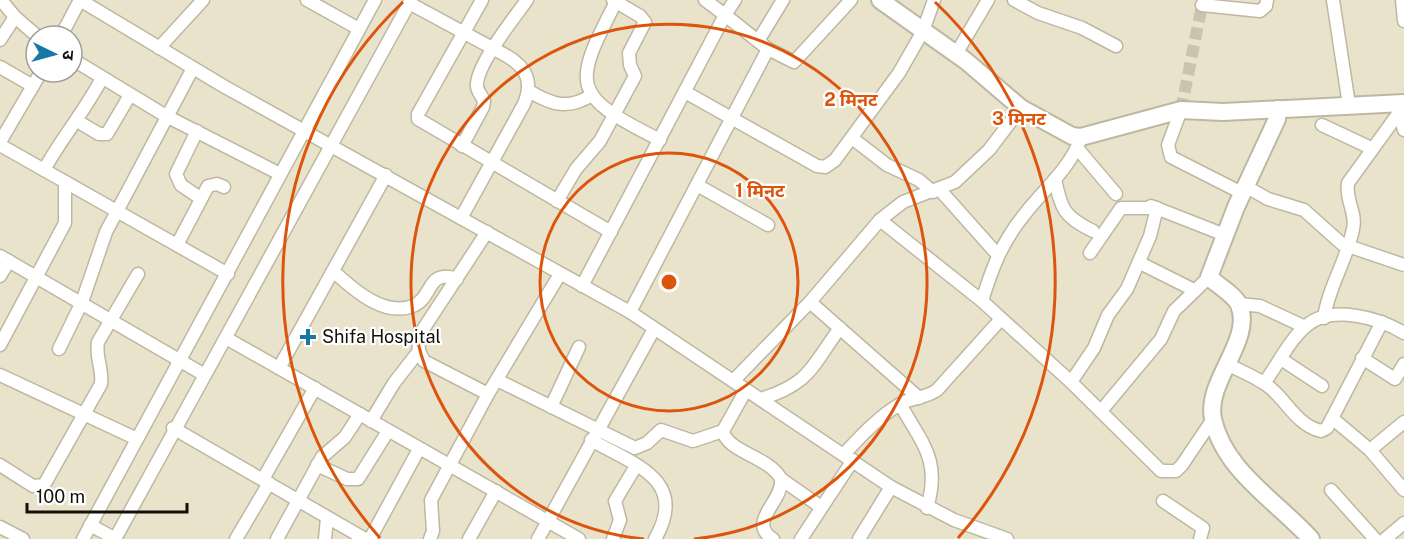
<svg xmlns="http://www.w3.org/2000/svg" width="1404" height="539" font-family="'Public Sans','Noto Sans Devanagari',sans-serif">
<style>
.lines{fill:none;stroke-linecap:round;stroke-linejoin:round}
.street-tunnel{stroke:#cac3af;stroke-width:12;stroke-dasharray:12 6;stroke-linecap:butt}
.street-casing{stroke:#beb7a1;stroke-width:15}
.secondary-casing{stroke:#beb7a1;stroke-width:20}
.street{stroke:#fff;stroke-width:12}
.secondary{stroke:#fff;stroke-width:16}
.ring{fill:none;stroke:#dd550c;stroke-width:3}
.poi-dot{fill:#1778a5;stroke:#fff;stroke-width:2}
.labels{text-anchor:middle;stroke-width:4.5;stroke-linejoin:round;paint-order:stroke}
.poi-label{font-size:18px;fill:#121008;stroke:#fff;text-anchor:start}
.centre{fill:#dd550c;stroke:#fff;stroke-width:3}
.ring-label{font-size:18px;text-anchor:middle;font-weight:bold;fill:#dd550c;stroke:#fff;stroke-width:4.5;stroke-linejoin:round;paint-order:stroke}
</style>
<rect width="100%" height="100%" fill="#eae3cc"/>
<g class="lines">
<!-- street-tunnel -->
<path class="street-tunnel" d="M1181,110L1203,0"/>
<defs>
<g id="street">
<path d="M1,0L15,17L37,36"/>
<path d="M80,0L225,87L630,312L891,487L954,520L1007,539"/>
<path d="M307,0L359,29"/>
<path d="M482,0L418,114V119L611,232"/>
<path d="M617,0C572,86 570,95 660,140"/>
<path d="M705,0L725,15L735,0"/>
<path d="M1014,0L1038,13L1082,28L1116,46"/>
<path d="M1333,0L1349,105"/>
<path d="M1402,0L1404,21"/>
<path d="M409,3L507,56C527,68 533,82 524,104L461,218"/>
<path d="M1202,5L1260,11L1266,6L1267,0"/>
<path d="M61,36L80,0"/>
<path d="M0,40L15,17"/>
<path d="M758,41L783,0"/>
<path d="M159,48L203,0"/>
<path d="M956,54L988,0"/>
<path d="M72,59L166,116L280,174"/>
<path d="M0,67L33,86"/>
<path d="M529,91C552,105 568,110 592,95"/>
<path d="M685,92L817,166L825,167L835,160L899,73L923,31L934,0"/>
<path d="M1181,110L1168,145L1171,157L1242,193"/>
<path d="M1398,110L1404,130"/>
<path d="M77,121L99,134H107L130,95"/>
<path d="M1322,125L1371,148"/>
<path d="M197,131L176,174L181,185L200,198"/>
<path d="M1081,137C1071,168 1043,190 1024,215C1002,242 992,268 982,301L1071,382L1161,471H1176L1182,465L1213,419"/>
<path d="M852,138L887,165L919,180L933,192"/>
<path d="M0,142L41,72"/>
<path d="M0,145L228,274"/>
<path d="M462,146L483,107L484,101C482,95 476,91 477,84C478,63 514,18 527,0"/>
<path d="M1077,148L1116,194"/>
<path d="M44,170C62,137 85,111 102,78"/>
<path d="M1055,179C1061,209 1064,217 1093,231"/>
<path d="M697,185L768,225"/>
<path d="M1245,186L1268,199L1304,210L1342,244L1404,265"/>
<path d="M940,190L997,254"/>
<path d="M557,201L576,169L600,141L635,76L630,65L629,53L645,22L640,16L613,0"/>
<path d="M1151,206L1225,235"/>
<path d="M880,220L982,301"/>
<path d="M487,232L418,337L419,351L424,361L488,394"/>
<path d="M177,245L208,186L217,184L224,187"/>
<path d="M0,256L203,374"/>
<path d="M1140,263L1194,290"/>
<path d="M333,271C353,289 385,319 415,305C433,296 427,269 457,279"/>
<path d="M0,276L9,261"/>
<path d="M582,286L725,15L768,49L794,62L851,0"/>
<path d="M810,302L919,398"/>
<path d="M1239,304L1260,306L1305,327"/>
<path d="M630,312L768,49"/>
<path d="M1324,318C1328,288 1347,260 1353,229C1357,213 1345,200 1348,183L1398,114"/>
<path d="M226,338L579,539"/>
<path d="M0,345L65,223V182"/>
<path d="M59,349L82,302L106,232L193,68"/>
<path d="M1362,358L1395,379L1404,364"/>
<path d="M1281,359L1322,386"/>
<path d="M1227,364C1240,371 1256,377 1268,386C1286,399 1296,425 1321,431L1327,428L1382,322"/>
<path d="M279,368L386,175"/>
<path d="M0,375L137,439"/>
<path d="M497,380L635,448L647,443L661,430L693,441L723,431"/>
<path d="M733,381L810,302L880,220L903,202L955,182L989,150L1021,108"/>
<path d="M1071,382L1094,348L1108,315L1127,289L1150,236L1157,208H1121L1090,253"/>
<path d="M1264,383C1277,366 1289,340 1306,326C1331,304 1379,318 1404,333"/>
<path d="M746,390L723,431C727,452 770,457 781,479C784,501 746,522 773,539"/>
<path d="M761,399C811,383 811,367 840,328"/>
<path d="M900,404C923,445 941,460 927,508"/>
<path d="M551,407L579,347"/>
<path d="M1101,411L1161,339L1174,311L1209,277"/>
<path d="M1332,418L1370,450L1404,490"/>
<path d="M371,421L394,383L419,351"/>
<path d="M173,428L365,539"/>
<path d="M591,440C635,465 689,480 655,539"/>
<path d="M1370,450L1404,422"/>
<path d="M844,454C861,436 880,415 902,403C914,397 926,398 937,390L1001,319"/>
<path d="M0,465L33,486L44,485L101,384C103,369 95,356 98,342L138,274"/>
<path d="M317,465L347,479H358L388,431"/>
<path d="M263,479L315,388"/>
<path d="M781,479L821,507"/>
<path d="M1331,490L1375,539"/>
<path d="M1163,501L1203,528L1200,539"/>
<path d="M90,525L116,539"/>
<path d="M0,527L23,539"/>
<path d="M83,539L375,0"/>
<path d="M115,539L411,0"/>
<path d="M236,539L269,483"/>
<path d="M277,539L322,457L345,437L360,414"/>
<path d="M325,539L327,518"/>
<path d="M370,539L419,449"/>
<path d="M430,539L433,531L431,500L488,394L560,274"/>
<path d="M469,539L496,491"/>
<path d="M538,539L654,329"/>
<path d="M613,539L620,520L615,501L636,466"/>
<path d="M801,539L853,460"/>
<path d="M859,539L891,487"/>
<path d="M1385,539L1404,523"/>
</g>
<g id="secondary">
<path d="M880,0L966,61L1021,108L1072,136L1081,137L1181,110L1223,112L1404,103"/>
<path d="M1278,109L1277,119L1236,207L1209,277C1217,285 1235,295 1239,305C1254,340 1205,381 1213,419C1224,471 1278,502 1311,539"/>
</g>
</defs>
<!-- street casing -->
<use href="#street" class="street-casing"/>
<!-- secondary casing -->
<use href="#secondary" class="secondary-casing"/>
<!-- street -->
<use href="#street" class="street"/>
<!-- secondary -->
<use href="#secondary" class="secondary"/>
</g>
<!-- distance rings -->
<g class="ring">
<circle cx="669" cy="282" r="129"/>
<path d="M644 539A258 258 0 1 1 694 539"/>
<path d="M380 538A386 386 0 0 1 403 2M935 2A386 386 0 0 1 958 538"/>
</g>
<!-- markers -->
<path class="poi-dot" d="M305 328h6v6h6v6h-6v6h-6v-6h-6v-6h6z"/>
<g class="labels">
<!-- poi labels -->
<g class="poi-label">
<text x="322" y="343">Shifa Hospital</text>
</g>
</g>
<circle cx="669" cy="282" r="9" class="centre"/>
<g class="ring-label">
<text x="851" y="106">2 मिनट</text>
<text x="1019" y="125">3 मिनट</text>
<text x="760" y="197">1 मिनट</text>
</g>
<!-- north arrow -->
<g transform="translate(54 54) rotate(95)"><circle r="28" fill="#ffffff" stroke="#a09f9c" stroke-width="1.5"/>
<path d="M0-4.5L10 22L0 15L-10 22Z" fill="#1778a5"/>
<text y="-9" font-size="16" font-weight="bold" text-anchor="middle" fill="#121008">उ</text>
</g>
<!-- scale -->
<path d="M27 503v9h160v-9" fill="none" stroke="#121008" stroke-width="3"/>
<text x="36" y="503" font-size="18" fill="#121008" stroke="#ffffff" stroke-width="4.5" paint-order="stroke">100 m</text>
</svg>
